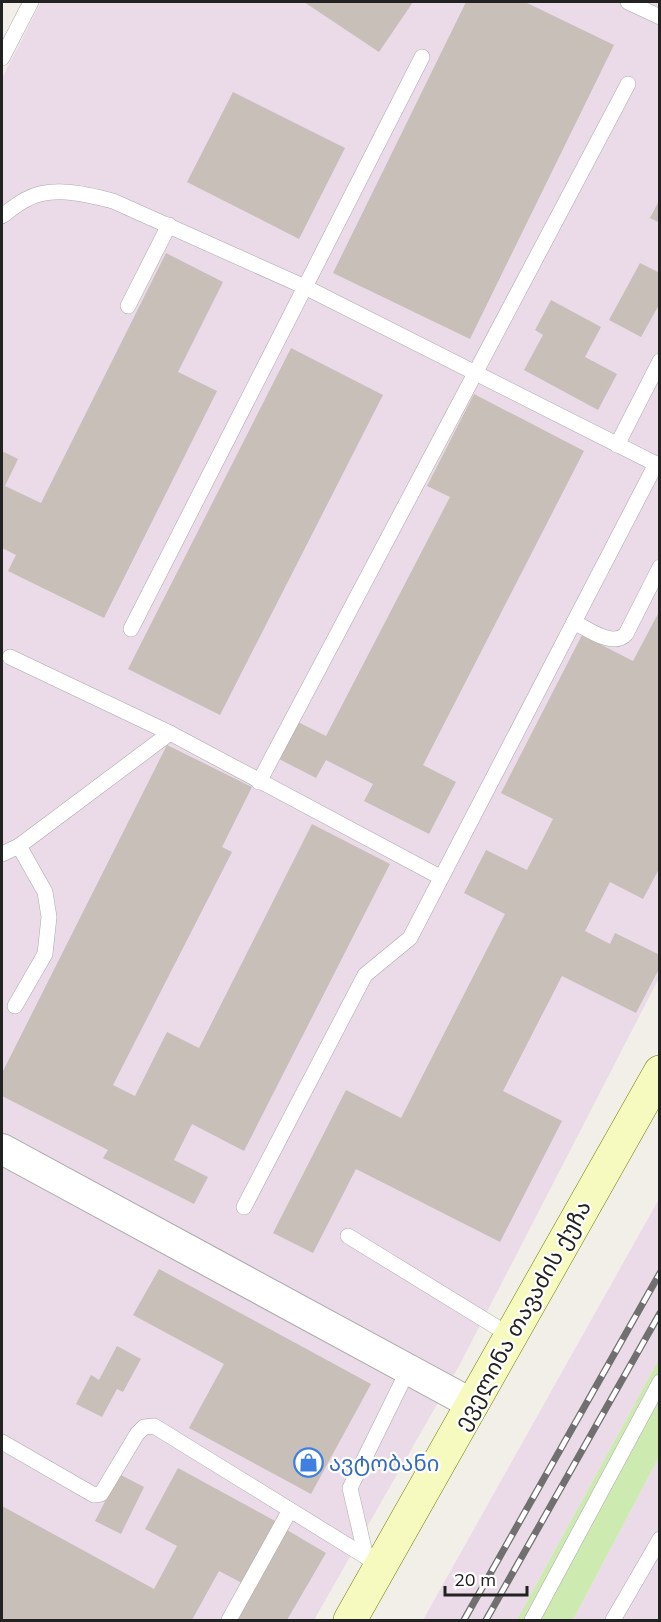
<svg xmlns="http://www.w3.org/2000/svg" width="661" height="1622" font-family="Mulish,'Noto Sans Georgian',sans-serif">
<style>
.industrial{fill:#ebdbe8}
.grass{fill:#cdebb0}
.building{fill:#c7bfb8}
.lines{fill:none;stroke-linecap:round;stroke-linejoin:round}
.service-casing{stroke:#a9a9a9;stroke-width:16}
.minor-casing{stroke:#a9a9a9;stroke-width:32}
.secondary-casing{stroke:#707d05;stroke-width:34}
.service{stroke:#fff;stroke-width:15}
.minor{stroke:#fff;stroke-width:30}
.secondary{stroke:#f7fabf;stroke-width:33}
.rail-casing{stroke:#707070;stroke-width:7}
.rail{stroke:#fff;stroke-width:4.5;stroke-dasharray:14;stroke-linecap:butt}
.labels{text-anchor:middle;stroke-width:4.5;stroke-linejoin:round;paint-order:stroke}
.street-label{font-size:22px;fill:#222;stroke:#fff}
.shop-label{font-size:22px;fill:#366cbe;stroke:#fff;text-anchor:start}
</style>
<rect width="100%" height="100%" fill="#f2efe9"/>
<!-- industrial -->
<g class="industrial">
<path d="M41,2H659V978L460,1364L314,1620H2V78Z"/>
<path d="M659,1199V1359L517,1620H423Z"/>
<path d="M659,1457V1620H573Z"/>
</g>
<!-- grass -->
<path class="grass" d="M659,1359V1457L573,1620H517Z"/>
<!-- building -->
<g class="building">
<path d="M304,2H413L379,52Z"/>
<path d="M466,2H525L614,45L470,339L333,273Z"/>
<path d="M233,92L345,148L299,239L187,182Z"/>
<path d="M660,199V223L650,218Z"/>
<path d="M166,253L223,282L178,372L217,391L104,618L8,571L16,555L2,548V451L18,459L5,486L41,503Z"/>
<path d="M640,263L660,273V303L641,337L609,320Z"/>
<path d="M551,300L601,327L585,357L617,374L598,410L524,370L543,335L535,330Z"/>
<path d="M291,348L383,395L220,715L128,669Z"/>
<path d="M474,394L584,451L423,765L456,782L429,834L364,801L373,784L326,760L316,778L277,758L296,721L326,736L450,497L427,486Z"/>
<path d="M660,610V867L643,899L610,882L585,931L610,944L615,933L660,955V967L636,1013L562,976L503,1091L562,1121L500,1242L356,1169L313,1253L273,1233L346,1090L401,1118L505,914L464,893L486,850L527,870L553,819L501,793L582,635L633,661Z"/>
<path d="M167,745L252,787L222,847L232,852L113,1085L135,1096L167,1032L199,1048L312,824L390,864L244,1151L192,1124L174,1160L208,1177L194,1204L103,1158L108,1150L2,1096V1073Z"/>
<path d="M159,1269L371,1384L311,1494L189,1428L224,1364L133,1315Z"/>
<path d="M117,1346L141,1359L123,1392L117,1389L102,1417L76,1404L91,1375L99,1380Z"/>
<path d="M178,1468L277,1522L244,1584L219,1571L192,1620H2V1506L154,1589L177,1546L145,1529Z"/>
<path d="M119,1474L144,1487L121,1534L95,1521Z"/>
<path d="M287,1530L326,1553L287,1620H234Z"/>
</g>
<g class="lines">
<defs>
<g id="service">
<path d="M628,2L660,17"/>
<path d="M2,58L31,2"/>
<path d="M2,216C9,211 17,204 25,200C51,185 86,194 113,201L305,287L660,466"/>
<path d="M128,306L169,225"/>
<path d="M617,445L660,361"/>
<path d="M574,622C588,629 613,648 626,634L660,567"/>
<path d="M131,629L422,57"/>
<path d="M10,657L170,733L440,877"/>
<path d="M259,782L628,84"/>
<path d="M2,854L19,846L170,733"/>
<path d="M15,1006L45,954L49,917L45,892L19,846"/>
<path d="M244,1207L365,975L410,938L656,464"/>
<path d="M348,1236L511,1336"/>
<path d="M2,1442L94,1495L101,1494L137,1434L144,1427L154,1426L381,1566"/>
<path d="M366,1557L350,1488L408,1370"/>
<path d="M229,1620L290,1510"/>
<path d="M532,1620L660,1382"/>
<path d="M613,1620L660,1539"/>
</g>
<path id="minor" d="M2,1149L472,1404"/>
<path id="secondary" d="M350,1620L660,1072"/>
</defs>
<!-- service casing -->
<use href="#service" class="service-casing"/>
<!-- minor casing -->
<use href="#minor" class="minor-casing"/>
<!-- secondary casing -->
<use href="#secondary" class="secondary-casing"/>
<!-- service -->
<use href="#service" class="service"/>
<!-- minor -->
<use href="#minor" class="minor"/>
<!-- secondary -->
<use href="#secondary" class="secondary"/>
<defs>
<g id="rail">
<path d="M464,1620L660,1273"/>
<path d="M486,1620L660,1313"/>
</g>
</defs>
<!-- rail casing -->
<use href="#rail" class="rail-casing"/>
<!-- rail -->
<use href="#rail" class="rail"/>
</g>
<!-- icons -->
<defs>
<symbol id="shop-ring" viewBox="-11 -11 22 22"><circle r="9.5" fill="#fff" stroke="#3f7fe0" stroke-width="1.5"/><path d="M-5-2.5h2.3a2.7 3.5 0 0 1 5.4 0H5L5.5 6h-11ZM-1.5-2.5h3a1.5 2.3 0 0 0-3 0Z" fill="#3f7fe0"/></symbol>
</defs>
<g fill-rule="evenodd">
<use href="#shop-ring" x="292" y="1446" width="33" height="33"/>
</g>
<g class="labels">
<!-- street labels -->
<g class="street-label">
<text transform="translate(522 1315) rotate(-61)" y="8">ეველინა თავაძის ქუჩა</text>
</g>
<!-- shop labels -->
<g class="shop-label">
<text x="329" y="1471">ავტობანი</text>
</g>
</g>
<!-- border -->
<rect width="661" height="1622" fill="none" stroke="#222222" stroke-width="6"/>
<!-- scale -->
<path d="M445 1586v9h82v-9" fill="none" stroke="#222222" stroke-width="3"/>
<text x="454" y="1586" font-size="18" fill="#222222" stroke="#ffffff" stroke-width="4.5" paint-order="stroke">20 m</text>
</svg>
